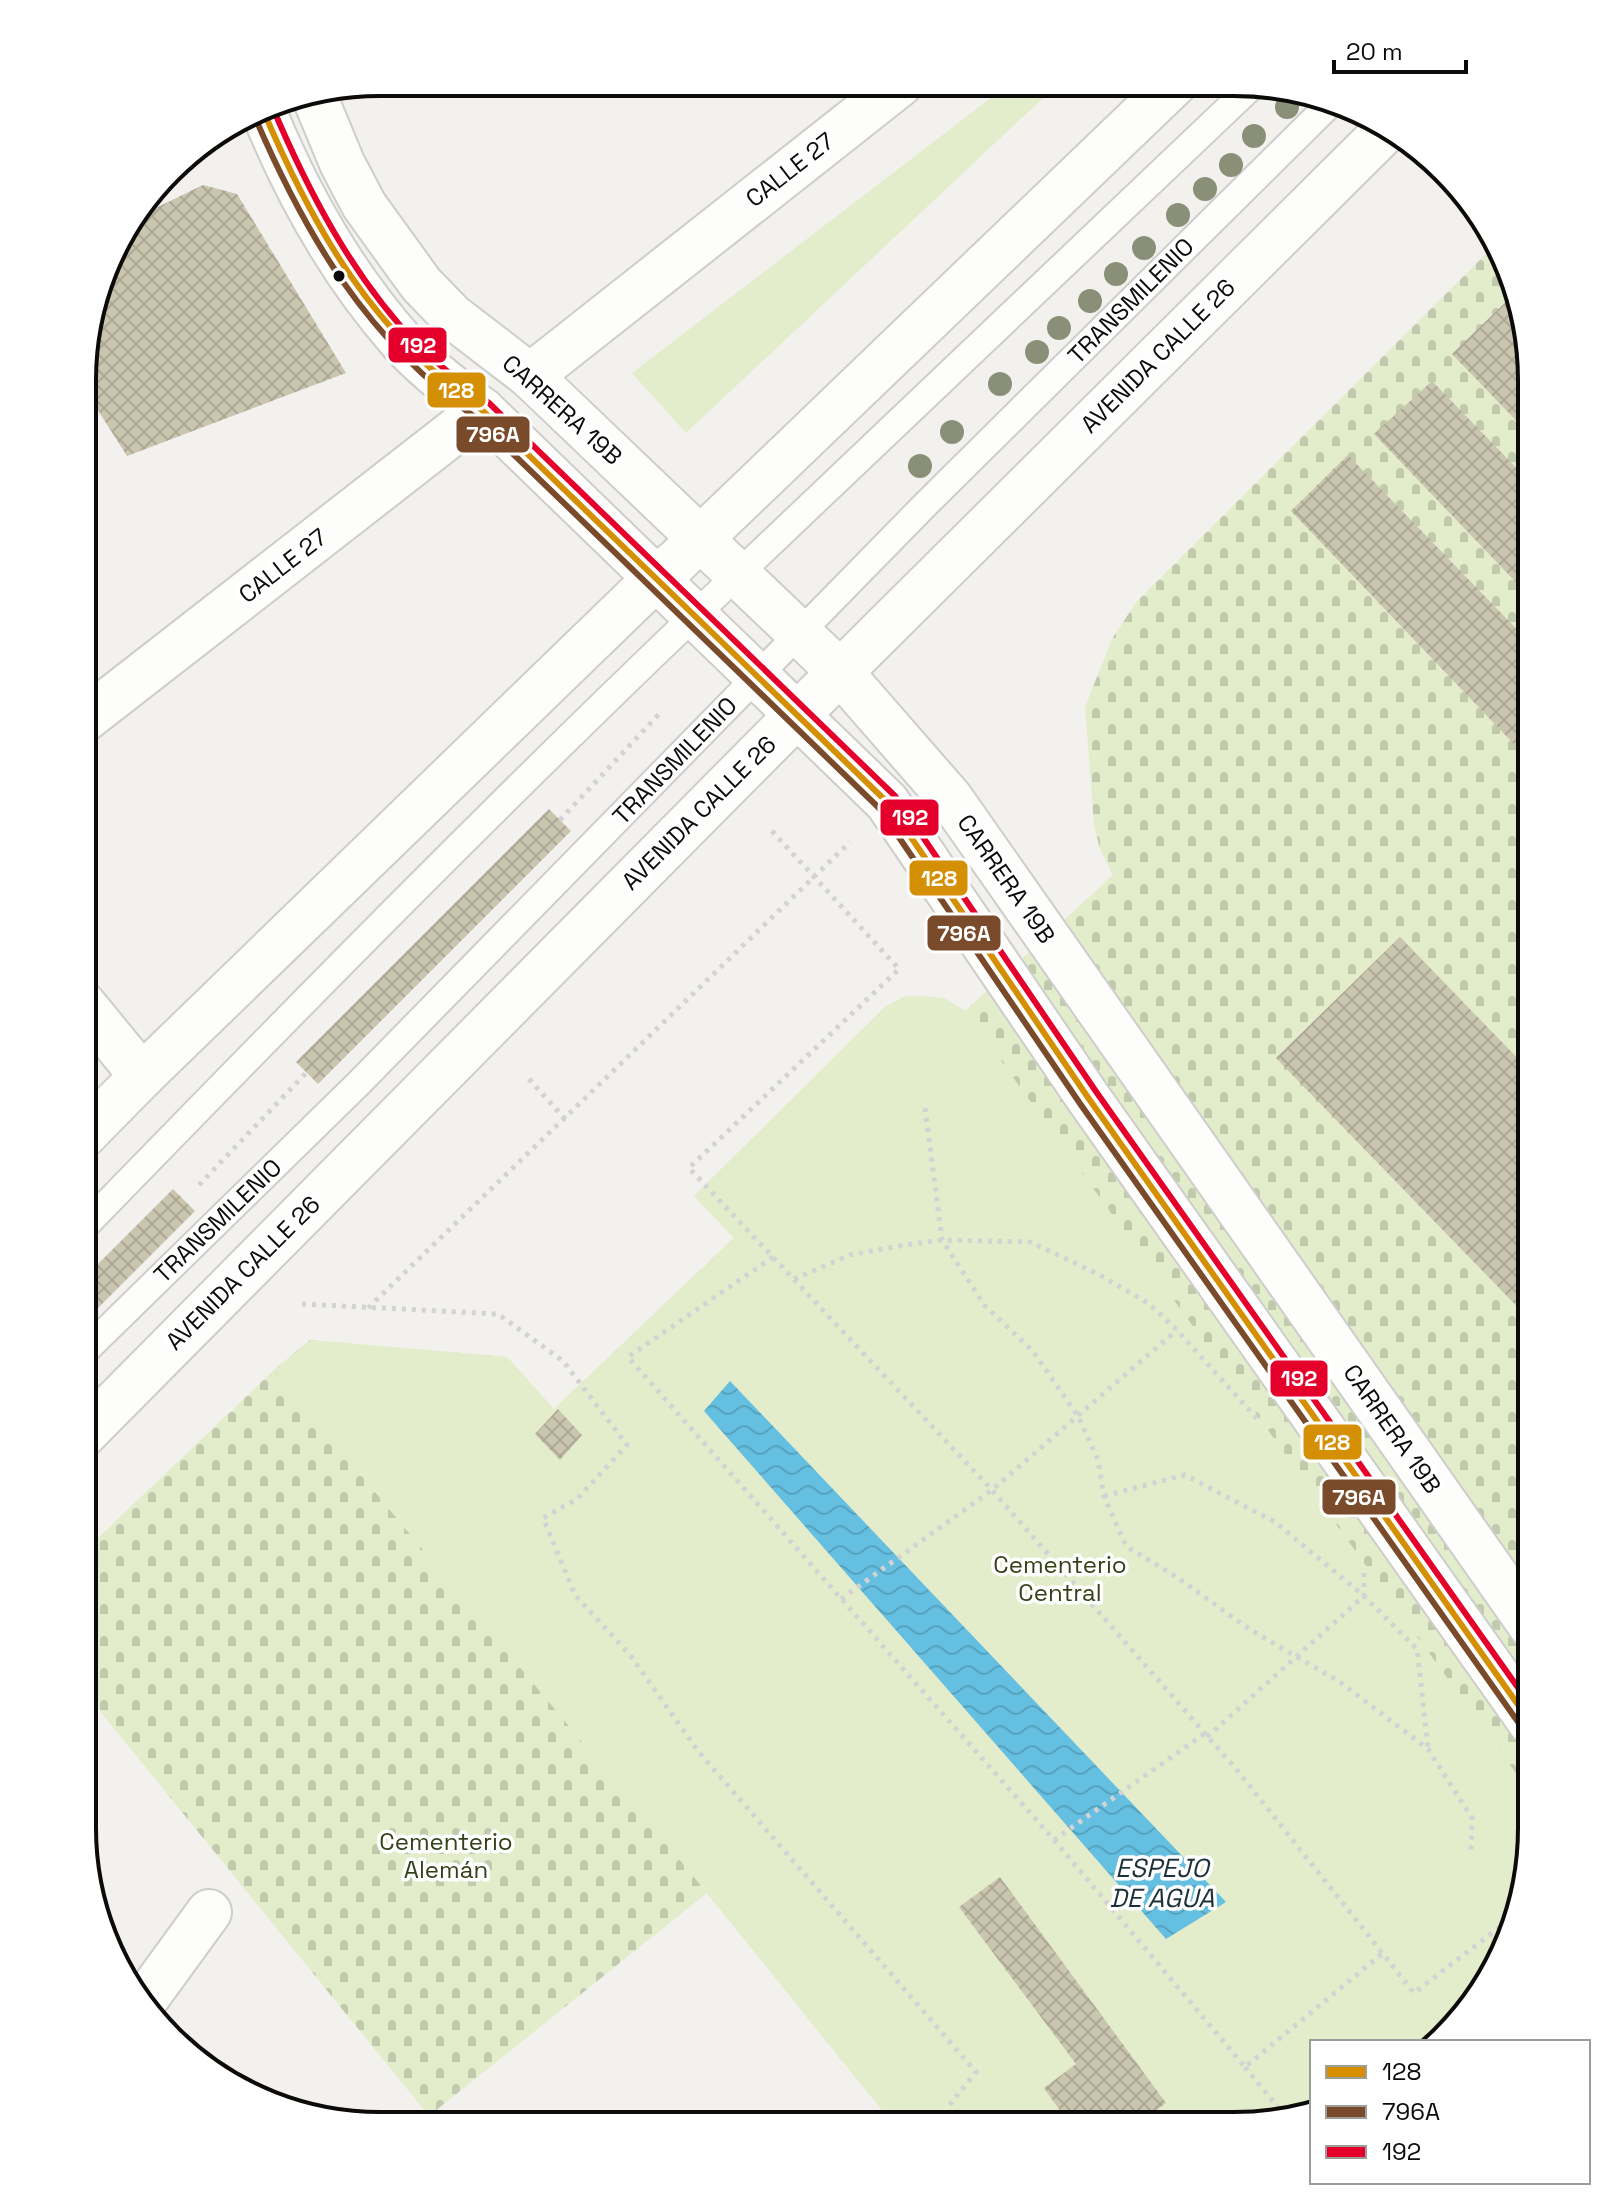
<svg xmlns="http://www.w3.org/2000/svg" width="1614" height="2208" font-family="'Space Grotesk',sans-serif">
<style>
.cemetery{fill:url(#cemetery-stones)}
.green{fill:#e4edcb}
.water{fill:url(#water-waves)}
.building{fill:url(#building-cross-hatch)}
.lines{fill:none;stroke-linecap:round;stroke-linejoin:round}
.lane-casing{stroke:#cecdcb;stroke-width:30}
.street-casing{stroke:#cecdcb;stroke-width:48}
.secondary-casing{stroke:#cecdcb;stroke-width:48}
.primary-casing{stroke:#cecdcb;stroke-width:48}
.path{stroke:#d3d3d3;stroke-width:5;stroke-dasharray:4 6;stroke-linecap:butt}
.lane{stroke:#fdfdfc;stroke-width:26}
.street{stroke:#fdfdfc;stroke-width:44}
.secondary{stroke:#fdfdfc;stroke-width:44}
.primary{stroke:#fdfdfc;stroke-width:44}
.bus-1-casing{stroke:#fff;stroke-width:12}
.bus-2-casing{stroke:#fff;stroke-width:12}
.bus-3-casing{stroke:#fff;stroke-width:12}
.bus-1{stroke:#d48f02;stroke-width:6}
.bus-2{stroke:#7a4b2a;stroke-width:6}
.bus-3{stroke:#e4002b;stroke-width:6}
.tree{fill:#8a9078}
.bus-dot{fill:#0c0b0a;stroke:#fff;stroke-width:3}
.labels{text-anchor:middle;stroke-width:7;stroke-linejoin:round;paint-order:stroke}
.street-label{font-size:24px;fill:#0c0b0a;stroke:#fff}
.park-label{font-size:24px;fill:#354017;stroke:#fff}
.water-label{font-size:26px;font-style:italic;fill:#1d313b;stroke:#fff}
.rim{fill:none;stroke:#0c0b0a;stroke-width:4}
.line-badge{stroke:#fff;stroke-width:3}
.badge-label{font-size:22px;text-anchor:middle;font-weight:bold;fill:#fff}
</style>
<defs>
<pattern id="cemetery-stones" width="16" height="16" patternUnits="userSpaceOnUse" patternTransform="scale(2)"><rect width="16" height="16" fill="#e4edcb"/><path d="M2 7V4a2 2 0 0 1 4 0v3zM10 15v-3a2 2 0 0 1 4 0v3z" fill="#c2caad"/></pattern>
<pattern id="water-waves" width="16" height="10" patternUnits="userSpaceOnUse" patternTransform="scale(2)"><rect width="16" height="10" fill="#64bfe1"/><path d="M0 5q4-4 8 0t8 0" fill="none" stroke="#56a3c0"/></pattern>
<pattern id="building-cross-hatch" width="8" height="8" patternUnits="userSpaceOnUse" patternTransform="scale(2)"><rect width="8" height="8" fill="#cac5af"/><path d="M0 0l8 8M0 8l8-8" fill="none" stroke="#aca895"/></pattern>
</defs>
<rect width="100%" height="100%" fill="#f2f1ee"/>
<!-- cemetery -->
<path class="cemetery" d="M1497,243L1501,249L1532,380L1531,1848L1516,1924L1481,1994L1439,2042H1312V2108L1234,2126L894,2125L707,1893L429,2116L82,1689V1553L274,1370L310,1340L507,1357L554,1409L734,1238L694,1196L886,1006C916,991 937,993 965,1011L1113,875L1100,849L1094,825L1085,707L1112,639L1137,601Z"/>
<!-- green -->
<g class="green">
<path d="M1009,84H1058L686,433L632,373Z"/>
<path d="M905,996L945,998L965,1011L1531,1794V1848L1516,1924L1481,1994L1439,2042H1312V2108L1234,2126L894,2125L707,1893L274,1370L311,1340L507,1357L554,1409L734,1238L694,1196L886,1006Z"/>
</g>
<!-- water -->
<path class="water" d="M730,1381L1226,1902L1166,1939L704,1411Z"/>
<!-- building -->
<g class="building">
<path d="M203,185L237,194L346,373L127,456L85,390V341L122,232L131,220Z"/>
<path d="M1512,296L1532,380V437L1452,354Z"/>
<path d="M1432,381L1532,484V599L1374,434Z"/>
<path d="M1348,455L1532,645V763L1291,511Z"/>
<path d="M549,809L571,831L318,1084L296,1062Z"/>
<path d="M1400,937L1532,1073V1322L1276,1058Z"/>
<path d="M173,1189L195,1211L83,1323V1279Z"/>
<path d="M558,1409L582,1435L560,1460L535,1434Z"/>
<path d="M1000,1877L1166,2103L1136,2126H1071L1044,2088L1076,2064L959,1907Z"/>
</g>
<g class="lines">
<defs>
<g id="lane">
<path d="M83,1228C283,1022 485,816 693,617C879,439 1066,262 1253,85"/>
<path d="M83,1353L359,1083L927,503L1333,101"/>
</g>
<g id="street">
<path d="M530,376L900,84"/>
<path d="M84,720L482,410"/>
<path d="M83,1004L142,1076"/>
<path d="M142,2004L209,1912"/>
</g>
<g id="secondary">
<path d="M313,93L342,163L364,205L421,284L452,316L530,376L841,673L950,798L1531,1626"/>
<path d="M263,110C297,194 342,274 402,342C425,368 454,390 482,410L887,802L1089,1099L1531,1723"/>
</g>
<g id="primary">
<path d="M83,1136L142,1076L656,578L676,562L1174,84"/>
<path d="M83,1435L797,715L1388,128"/>
</g>
</defs>
<!-- lane casing -->
<use href="#lane" class="lane-casing"/>
<!-- street casing -->
<use href="#street" class="street-casing"/>
<!-- secondary casing -->
<use href="#secondary" class="secondary-casing"/>
<!-- primary casing -->
<use href="#primary" class="primary-casing"/>
<!-- path -->
<g class="path">
<path d="M560,820L660,713"/>
<path d="M772,831L899,969L689,1168L992,1490L1237,1770L1414,1993L1518,1913"/>
<path d="M529,1079L565,1119"/>
<path d="M925,1108L942,1240L985,1306L1032,1350L1078,1416L1098,1460L1104,1496L1126,1546L1178,1578L1249,1629L1340,1682L1428,1749L1472,1818L1471,1850"/>
<path d="M199,1185L306,1073"/>
<path d="M773,1257L628,1357L1054,1840L1245,2067L1383,1953"/>
<path d="M794,1279L850,1255L905,1245L942,1240L1030,1242L1098,1274L1148,1303L1177,1330L1258,1420"/>
<path d="M302,1304L498,1314L563,1361L627,1445L577,1499L543,1518L575,1595L630,1655L698,1751L976,2072L951,2103L962,2125"/>
<path d="M368,1308L850,842"/>
<path d="M1104,1496L1185,1475L1275,1522L1364,1596L1417,1649L1428,1748"/>
<path d="M841,1599L992,1490L1177,1330"/>
<path d="M1207,1737L1364,1596V1567"/>
<path d="M1054,1840L1204,1734"/>
<path d="M1245,2067L1281,2111"/>
<path d="M1262,2119L1281,2111L1312,2107"/>
</g>
<!-- lane -->
<use href="#lane" class="lane"/>
<!-- street -->
<use href="#street" class="street"/>
<!-- secondary -->
<use href="#secondary" class="secondary"/>
<!-- primary -->
<use href="#primary" class="primary"/>
<defs>
<path id="bus-1" d="M263,110C315,232 373,332 482,410L887,802L1089,1099L1531,1723"/>
<path id="bus-2" d="M254,115C306,237 367,339 476,418L879,808L1081,1105L1523,1729"/>
<path id="bus-3" d="M272,106C308,191 353,278 418,345C440,367 464,385 489,403L895,796L1097,1093L1531,1706"/>
</defs>
<!-- bus-1 casing -->
<use href="#bus-1" class="bus-1-casing"/>
<!-- bus-2 casing -->
<use href="#bus-2" class="bus-2-casing"/>
<!-- bus-3 casing -->
<use href="#bus-3" class="bus-3-casing"/>
<!-- bus-1 -->
<use href="#bus-1" class="bus-1"/>
<!-- bus-2 -->
<use href="#bus-2" class="bus-2"/>
<!-- bus-3 -->
<use href="#bus-3" class="bus-3"/>
</g>
<!-- trees -->
<g class="tree">
<circle cx="1287" cy="107" r="12"/>
<circle cx="1254" cy="136" r="12"/>
<circle cx="1231" cy="165" r="12"/>
<circle cx="1205" cy="189" r="12"/>
<circle cx="1178" cy="215" r="12"/>
<circle cx="1144" cy="248" r="12"/>
<circle cx="1116" cy="274" r="12"/>
<circle cx="1090" cy="301" r="12"/>
<circle cx="1059" cy="328" r="12"/>
<circle cx="1037" cy="352" r="12"/>
<circle cx="1000" cy="384" r="12"/>
<circle cx="952" cy="432" r="12"/>
<circle cx="920" cy="466" r="12"/>
</g>
<!-- markers -->
<circle class="bus-dot" cx="339" cy="276" r="7"/>
<g class="labels">
<!-- street labels -->
<g class="street-label">
<text transform="translate(790 170) rotate(-38)" y="8">CALLE 27</text>
<text transform="translate(1131 301) rotate(-45)" y="8">TRANSMILENIO</text>
<text transform="translate(1158 356) rotate(-45)" y="8">AVENIDA CALLE 26</text>
<text transform="translate(562 410) rotate(42)" y="8">CARRERA 19B</text>
<text transform="translate(283 566) rotate(-38)" y="8">CALLE 27</text>
<text transform="translate(675 761) rotate(-46)" y="8">TRANSMILENIO</text>
<text transform="translate(699 813) rotate(-45)" y="8">AVENIDA CALLE 26</text>
<text transform="translate(1006 879) rotate(55)" y="8">CARRERA 19B</text>
<text transform="translate(218 1221) rotate(-44)" y="8">TRANSMILENIO</text>
<text transform="translate(243 1273) rotate(-45)" y="8">AVENIDA CALLE 26</text>
<text transform="translate(1392 1429) rotate(55)" y="8">CARRERA 19B</text>
</g>
<!-- park labels -->
<g class="park-label">
<text x="1060" y="1573">Cementerio<tspan x="1060" dy="28">Central</tspan></text>
<text x="446" y="1850">Cementerio<tspan x="446" dy="28">Alemán</tspan></text>
</g>
<!-- water labels -->
<g class="water-label">
<text x="1162" y="1877">ESPEJO<tspan x="1162" dy="30">DE AGUA</tspan></text>
</g>
</g>
<!-- crop -->
<path d="M0 0H1614V2208H0ZM380 96H1234A284 284 0 0 1 1518 380V1828A284 284 0 0 1 1234 2112H380A284 284 0 0 1 96 1828V380A284 284 0 0 1 380 96Z" fill="#fff" fill-rule="evenodd"/>
<path class="rim" d="M380 96H1234A284 284 0 0 1 1518 380V1828A284 284 0 0 1 1234 2112H380A284 284 0 0 1 96 1828V380A284 284 0 0 1 380 96Z"/>
<g class="line-badge">
<rect x="387" y="326" width="61" height="38" rx="8" fill="#e4002b"/>
<rect x="426" y="371" width="61" height="38" rx="8" fill="#d48f02"/>
<rect x="455" y="415" width="76" height="39" rx="8" fill="#7a4b2a"/>
<rect x="879" y="798" width="61" height="39" rx="8" fill="#e4002b"/>
<rect x="908" y="859" width="61" height="38" rx="8" fill="#d48f02"/>
<rect x="926" y="914" width="76" height="38" rx="8" fill="#7a4b2a"/>
<rect x="1269" y="1359" width="60" height="39" rx="8" fill="#e4002b"/>
<rect x="1302" y="1423" width="61" height="38" rx="8" fill="#d48f02"/>
<rect x="1321" y="1478" width="76" height="38" rx="8" fill="#7a4b2a"/>
</g>
<g class="badge-label">
<text x="418" y="353">192</text>
<text x="456" y="398">128</text>
<text x="493" y="442">796A</text>
<text x="910" y="825">192</text>
<text x="939" y="886">128</text>
<text x="964" y="941">796A</text>
<text x="1299" y="1386">192</text>
<text x="1332" y="1450">128</text>
<text x="1359" y="1505">796A</text>
</g>
<!-- legend -->
<rect x="1310" y="2040" width="280" height="144" fill="#ffffff" stroke="#9e9d9d" stroke-width="2"/>
<rect x="1326" y="2066" width="40" height="12" fill="#d48f02" stroke="#9e9d9d" stroke-width="2"/>
<text x="1382" y="2080" font-size="24" fill="#0c0b0a">128</text>
<rect x="1326" y="2106" width="40" height="12" fill="#7a4b2a" stroke="#9e9d9d" stroke-width="2"/>
<text x="1382" y="2120" font-size="24" fill="#0c0b0a">796A</text>
<rect x="1326" y="2146" width="40" height="12" fill="#e4002b" stroke="#9e9d9d" stroke-width="2"/>
<text x="1382" y="2160" font-size="24" fill="#0c0b0a">192</text>
<!-- scale -->
<path d="M1334 60v12h132v-12" fill="none" stroke="#0c0b0a" stroke-width="4"/>
<text x="1346" y="60" font-size="24" fill="#0c0b0a" stroke="#ffffff" stroke-width="6" paint-order="stroke">20 m</text>
</svg>
